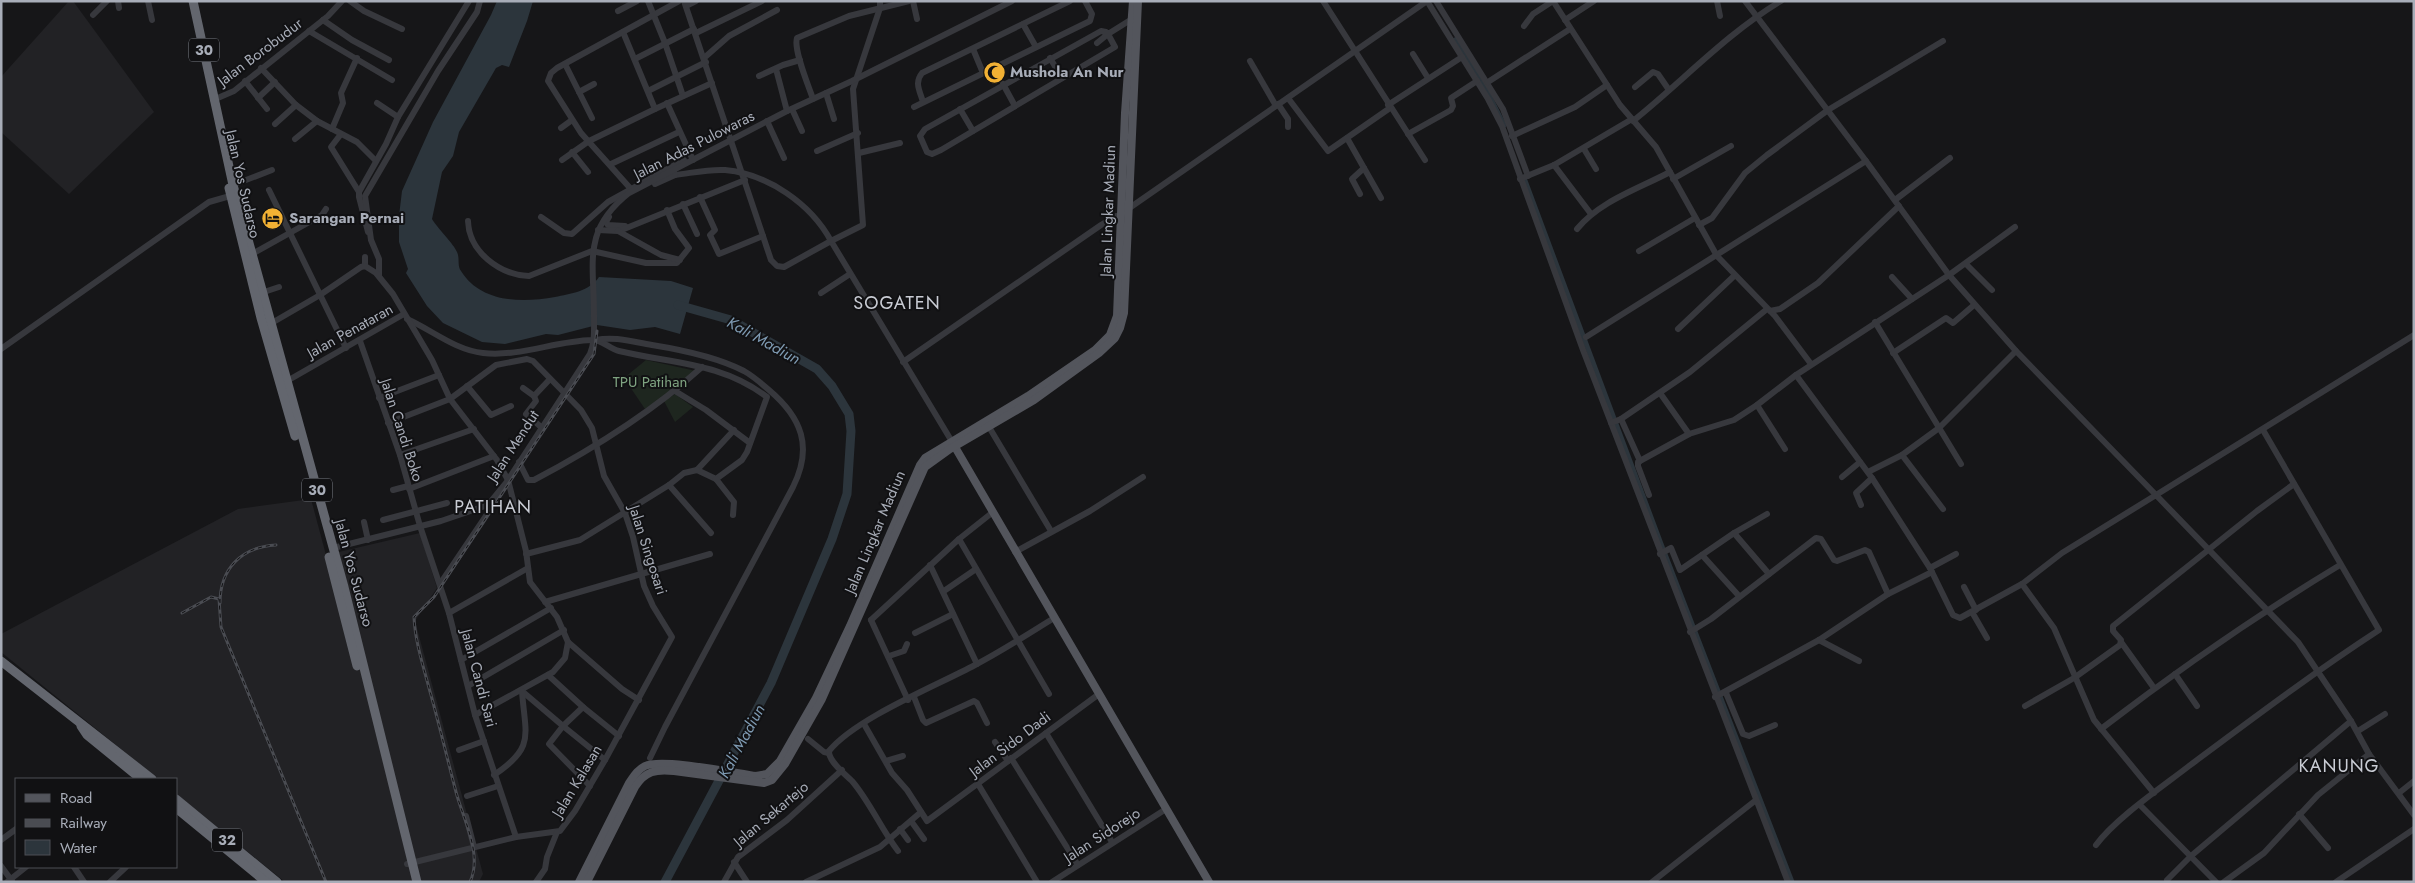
<svg xmlns="http://www.w3.org/2000/svg" width="2415" height="883" font-family="Jost,sans-serif">
<style>
.built{fill:#222225}
.green{fill:#1e261f}
.water{fill:#2c353c}
.lines{fill:none;stroke-linecap:round;stroke-linejoin:round}
.canal{stroke:#2c353c;stroke-width:5}
.river{stroke:#2c353c;stroke-width:9}
.minor{stroke:#37383d;stroke-width:6}
.major{stroke:#53555c;stroke-width:8}
.highway{stroke:#63666e;stroke-width:9}
.rail-casing{stroke:#4a4c52;stroke-width:3}
.rail{stroke:#111113;stroke-width:1;stroke-dasharray:4;stroke-linecap:butt}
.labels{text-anchor:middle;stroke-width:4;stroke-linejoin:round;paint-order:stroke}
.shield{fill:#111113;stroke:#7b7e86;stroke-width:1}
.shield-label{font-size:14px;font-weight:bold;fill:#a8adb8}
.street-label{font-size:15px;fill:#a8adb8;stroke:#111113}
.poi-label{font-size:15px;font-weight:bold;fill:#a8adb8;stroke:#111113;text-anchor:start}
.park-label{font-size:15px;fill:#7fa381;stroke:#111113}
.water-label{font-size:16px;font-style:italic;fill:#7f9bb3;stroke:#111113}
.quarter-label{font-size:18px;letter-spacing:1px;fill:#c9ccd4;stroke:#111113}
</style>
<rect width="100%" height="100%" fill="#161618"/>
<!-- built -->
<g class="built">
<path d="M69,1H73L154,112L69,194L1,132V77Z"/>
<path d="M311,499L326,555L420,533L437,588L415,621L483,874L479,882H285L176,794V779H158L1,652V634L238,509Z"/>
</g>
<!-- green -->
<g class="green">
<path d="M646,360L696,371L681,385L645,409L624,378Z"/>
<path d="M675,394L693,407L675,422L664,401Z"/>
</g>
<!-- water -->
<path class="water" d="M497,1H533L527,21L509,67L502,65L496,68L459,132L453,156L442,172L432,219C438,229 454,244 457,252C460,258 457,266 461,271C481,303 522,303 555,297C570,294 590,291 599,277L671,281L693,288L680,334L655,327L630,330L597,325L558,335L546,334L505,344L482,342L443,323L427,306L406,273L408,269L399,242V216L402,191L433,122L491,15Z"/>
<g class="lines">
<!-- canal -->
<g class="canal">
<path d="M1455,40L1482,81L1504,125"/>
<path d="M1524,178L1661,544L1792,882"/>
</g>
<!-- river -->
<path class="river" d="M665,882L771,683L832,539L847,494L851,431L849,414L832,386L817,369L731,320L678,305"/>
<!-- minor -->
<g class="minor">
<path d="M118,1L119,8"/>
<path d="M148,1L152,20"/>
<path d="M350,1L364,11L402,29"/>
<path d="M648,1L665,43L683,96"/>
<path d="M684,1L771,260L777,266L784,267L831,241L954,445"/>
<path d="M913,1L917,19"/>
<path d="M1323,1L1425,160"/>
<path d="M1427,1L1488,99L1502,126L1583,350L1788,882"/>
<path d="M1436,1L1503,109L1528,176"/>
<path d="M1553,1L1620,105L1656,147L1717,256L1775,316L1811,364"/>
<path d="M1717,1L1720,16"/>
<path d="M1745,1L1866,161L1949,275L2016,351L2156,495L2414,335"/>
<path d="M686,6L696,1"/>
<path d="M618,11L637,1"/>
<path d="M93,15L107,1"/>
<path d="M323,20L352,40L389,60"/>
<path d="M1565,20L1594,1"/>
<path d="M1023,24L1036,47"/>
<path d="M1524,26L1533,14L1553,1"/>
<path d="M309,31L392,80"/>
<path d="M623,32L655,109L712,83"/>
<path d="M696,33L762,1"/>
<path d="M1097,43L1108,34L1106,32L1101,31L925,129L920,136L927,152L932,154L941,150L1115,47L1108,34L1132,19"/>
<path d="M973,49L983,73"/>
<path d="M1413,54L1428,78"/>
<path d="M704,58L729,36L777,10"/>
<path d="M1050,58L1062,78"/>
<path d="M635,59L694,29"/>
<path d="M1250,61L1276,106"/>
<path d="M565,64L592,118"/>
<path d="M261,68L296,105L317,121L357,142L376,161"/>
<path d="M776,69L787,111"/>
<path d="M759,76L783,65L800,60"/>
<path d="M245,81L267,109"/>
<path d="M1488,82L1570,29"/>
<path d="M1003,84L1015,106"/>
<path d="M1635,87L1653,72L1658,74L1669,90"/>
<path d="M648,91L706,62"/>
<path d="M579,92L594,84"/>
<path d="M826,93L834,119"/>
<path d="M258,98L275,82"/>
<path d="M1288,98L1328,151L1390,108"/>
<path d="M813,99C809,87 793,49 797,38L849,16L909,1"/>
<path d="M213,100L234,91L328,16L342,1"/>
<path d="M923,102C920,91 914,83 922,73L1070,1"/>
<path d="M667,103L693,160"/>
<path d="M1278,104L1288,119V127"/>
<path d="M1388,105L1462,57"/>
<path d="M914,107L1090,21L1092,14L1085,1"/>
<path d="M792,109L802,131"/>
<path d="M960,109L973,131"/>
<path d="M398,117L469,1"/>
<path d="M767,121L784,158"/>
<path d="M1633,121C1683,81 1726,34 1781,1"/>
<path d="M275,124L296,105"/>
<path d="M561,128L572,120"/>
<path d="M332,129L343,103L341,93L357,58"/>
<path d="M341,134L331,147L359,192"/>
<path d="M1408,134L1451,110L1453,106L1451,98L1477,81"/>
<path d="M1512,136L1575,107L1607,85"/>
<path d="M1347,138L1381,198"/>
<path d="M295,139L317,121"/>
<path d="M1584,149L1596,169"/>
<path d="M817,151L858,133"/>
<path d="M572,152L588,172"/>
<path d="M859,153L900,143"/>
<path d="M562,160L589,141L655,109"/>
<path d="M611,164L679,132"/>
<path d="M1554,165L1591,214"/>
<path d="M673,170L675,175C692,173 708,169 725,170C768,174 811,204 831,241L863,225L853,89L880,8V1"/>
<path d="M1520,179L1554,165L1632,119"/>
<path d="M1673,179L1731,146"/>
<path d="M655,184L675,175"/>
<path d="M233,185L272,170"/>
<path d="M630,188L581,133L548,81L551,73L557,68L679,1"/>
<path d="M269,190L346,348"/>
<path d="M1360,194L1352,179L1364,168"/>
<path d="M700,197L715,230L710,235L719,254L763,236"/>
<path d="M1895,200L1950,158"/>
<path d="M683,204L697,234"/>
<path d="M1128,209L1427,1"/>
<path d="M541,217L564,233L572,234L608,202L684,160"/>
<path d="M609,217L606,222L608,225L625,226"/>
<path d="M468,221C469,252 500,275 529,276L592,251L646,263H677L689,248L675,229L667,210"/>
<path d="M1699,225L1712,218L1745,173L1767,155L1828,110L1943,41"/>
<path d="M2015,227L1949,275L1796,375L1872,478L1930,568L1953,615L1960,618L2022,584L2062,553L2156,495L2298,642L2351,721L2369,754L2414,815"/>
<path d="M1577,229C1600,201 1638,189 1670,172"/>
<path d="M598,230L618,231L624,229L745,180"/>
<path d="M618,231L661,255L680,260"/>
<path d="M368,232L359,197V192L386,144L398,117L377,103"/>
<path d="M1639,251L1695,218"/>
<path d="M252,254L322,215L326,209"/>
<path d="M1966,264L1992,290"/>
<path d="M365,266V257"/>
<path d="M379,275V259L371,240L365,196L438,71L477,12L480,1"/>
<path d="M1892,277L1912,299"/>
<path d="M261,293L279,287"/>
<path d="M821,293L850,274"/>
<path d="M1770,311L1780,309L1818,283L1899,206"/>
<path d="M407,319C432,330 455,350 483,353C520,357 555,341 592,340C601,339 610,349 619,351C673,364 720,362 767,397L747,452L742,460L716,479L697,470"/>
<path d="M1875,322L1961,464"/>
<path d="M270,324L320,295L361,267L365,266L376,273L393,294L432,360L450,399L497,460L508,480L526,551L530,582L557,617L568,642L565,658L553,672L475,715"/>
<path d="M1678,329L1734,276"/>
<path d="M1586,337L1866,161"/>
<path d="M596,340C615,336 633,342 652,345C683,350 717,357 744,371C753,376 761,383 769,390C802,418 813,447 793,487L665,727L650,758"/>
<path d="M360,341L400,455L420,526L449,613L475,715L516,837"/>
<path d="M1,349L209,202L230,196"/>
<path d="M1893,353L1946,318L1953,323L1974,305"/>
<path d="M903,362L1101,225L1116,216L1121,217"/>
<path d="M287,381L404,314"/>
<path d="M467,386L491,415L511,406"/>
<path d="M523,388L534,396L550,379"/>
<path d="M675,391L706,410L750,443"/>
<path d="M1660,393L1689,434"/>
<path d="M534,396L536,401L526,414L541,427"/>
<path d="M379,398L439,375"/>
<path d="M1757,405L1785,449"/>
<path d="M1621,419L1640,461"/>
<path d="M388,423L450,399L496,365L527,359L533,361L581,410L592,428L604,476L625,513L633,537L644,586L653,606L672,637L605,760L575,811L560,831L516,837L407,864"/>
<path d="M1611,423L1621,419L1690,372L1767,309"/>
<path d="M989,427L1051,531"/>
<path d="M400,455L474,429"/>
<path d="M1902,455L1943,509"/>
<path d="M519,462L528,480H534C593,449 652,412 702,367"/>
<path d="M697,470L734,430"/>
<path d="M1868,472L1902,455L1939,428L2016,351"/>
<path d="M1842,477L1860,462"/>
<path d="M716,479L734,502L733,515"/>
<path d="M669,485L711,533"/>
<path d="M409,489L494,456"/>
<path d="M393,490L408,486"/>
<path d="M1649,495L1638,466V462L1689,434L1734,420L1757,405L1796,375"/>
<path d="M1861,505L1856,493L1872,478"/>
<path d="M383,520L447,503"/>
<path d="M364,522L368,540"/>
<path d="M1734,533L1769,574"/>
<path d="M959,539L1049,694"/>
<path d="M333,548L441,521L488,505L506,483L590,354C595,342 594,328 594,315C594,262 582,230 629,193L787,111L852,81L1012,1"/>
<path d="M1015,552L1090,511L1143,477"/>
<path d="M526,554L580,540L669,485L684,473L697,470"/>
<path d="M1660,554L1671,548L1680,570L1734,533L1767,514"/>
<path d="M1702,555L1739,596"/>
<path d="M930,565L977,664"/>
<path d="M1930,568L1956,554"/>
<path d="M440,584L498,498"/>
<path d="M2022,584L2054,628L2094,720L2154,793"/>
<path d="M1964,587L1976,610"/>
<path d="M944,591L976,569"/>
<path d="M545,602L710,554"/>
<path d="M1972,612L1987,638"/>
<path d="M449,613L528,568"/>
<path d="M871,620L959,539L993,512"/>
<path d="M871,620L908,700"/>
<path d="M1690,632L1711,619L1816,538L1821,539L1834,560L1837,561L1865,550L1869,552L1888,594"/>
<path d="M915,633L953,614"/>
<path d="M1819,640L1859,661"/>
<path d="M568,642L622,689L639,700"/>
<path d="M2121,642L2154,688"/>
<path d="M889,656L904,651L907,644"/>
<path d="M461,660L551,608"/>
<path d="M2175,674L2197,706"/>
<path d="M548,675L583,707"/>
<path d="M468,686L564,630"/>
<path d="M523,692L563,726L583,707L619,736"/>
<path d="M1726,693L1743,734L1749,736L1775,725"/>
<path d="M914,697L923,720L926,723L974,701L977,703L987,723"/>
<path d="M1715,697L1819,640L1888,594L1932,572"/>
<path d="M2025,706L2074,678L2120,645L2121,640L2113,631V626L2257,511L2294,484"/>
<path d="M864,724L892,773L907,790L927,821L1099,694"/>
<path d="M2101,729C2178,670 2257,615 2340,565"/>
<path d="M2358,731L2385,714"/>
<path d="M1046,733L1112,842"/>
<path d="M808,739L824,752L829,753"/>
<path d="M995,742L1008,761"/>
<path d="M459,750L484,741"/>
<path d="M1011,758L1078,865"/>
<path d="M886,761L903,756"/>
<path d="M494,775C536,747 525,735 522,691"/>
<path d="M978,784L1037,882"/>
<path d="M590,786L549,744L563,726L605,760"/>
<path d="M2399,793L2414,781"/>
<path d="M467,796L498,786"/>
<path d="M2140,805L2216,882"/>
<path d="M2299,814L2328,848"/>
<path d="M466,816L474,847"/>
<path d="M911,821L924,839"/>
<path d="M900,829L908,840"/>
<path d="M1,840L16,829"/>
<path d="M2096,845C2116,818 2162,787 2189,766C2252,719 2313,673 2379,630L2263,430"/>
<path d="M898,851C881,829 870,802 852,781C845,774 828,761 829,751C856,718 936,686 975,665C1002,651 1028,634 1054,618"/>
<path d="M734,862L747,882"/>
<path d="M1,866L12,881"/>
<path d="M74,867L84,882"/>
<path d="M2167,880L2191,856L2351,721"/>
<path d="M7,882L26,867"/>
<path d="M110,882L126,867"/>
<path d="M536,882L545,869L547,857L557,832"/>
<path d="M724,882L738,857L787,820L842,770"/>
<path d="M806,882L880,847L921,812"/>
<path d="M1052,882L1166,809"/>
<path d="M1652,882L1756,800"/>
<path d="M2224,882L2264,853L2318,795L2369,754"/>
<path d="M2336,882L2414,829"/>
</g>
<!-- major -->
<g class="major">
<path d="M955,447L1209,882"/>
<path d="M579,882L629,783C634,776 637,770 645,766C662,758 734,773 756,776L767,774L780,761L816,698L850,626L920,465L925,458L1028,396L1095,350L1110,335L1117,316L1125,113L1133,1"/>
<path d="M587,882L635,787C645,771 656,769 674,771L764,783L772,780L785,764L822,699L925,467L950,449L1034,400L1099,353L1115,338L1120,328L1124,313L1138,1"/>
</g>
<!-- highway -->
<g class="highway">
<path d="M193,1L233,185L344,587L417,882"/>
<path d="M229,188L261,318L295,436"/>
<path d="M329,557L357,666"/>
<path d="M1,661L152,779"/>
<path d="M81,726L87,735L141,779"/>
<path d="M176,799L277,882"/>
<path d="M176,808L266,882"/>
</g>
<defs>
<g id="rail">
<path d="M220,603C220,569 241,547 276,545"/>
<path d="M182,613L211,597L219,599L221,627L326,882"/>
<path d="M470,882C483,854 463,819 456,792C447,758 439,723 429,688C423,665 415,641 414,617L434,597L594,354L597,331"/>
</g>
</defs>
<!-- rail casing -->
<use href="#rail" class="rail-casing"/>
<!-- rail -->
<use href="#rail" class="rail"/>
</g>
<!-- icons -->
<defs>
<symbol id="mosque-disc" viewBox="-11 -11 22 22"><circle r="9.5" fill="#f2b134" stroke="#111113"/><path d="M3.5-4.9A6 6 0 1 0 3.5 4.9A5 5 0 1 1 3.5-4.9Z" fill="#111"/></symbol>
<symbol id="hotel-disc" viewBox="-11 -11 22 22"><circle r="9.5" fill="#f2b134" stroke="#111113"/><path d="M-6-4.5h1.5V1H6V5H4.5V3h-9V5H-6ZM-4 0a1.8 1.8 0 1 1 3.6 0ZM.5 0V-2.5h3Q6-2.5 6 0Z" fill="#111"/></symbol>
</defs>
<g fill-rule="evenodd">
<use href="#mosque-disc" x="982" y="60" width="25" height="25"/>
<use href="#hotel-disc" x="260" y="206" width="25" height="25"/>
</g>
<g class="labels">
<!-- shield labels -->
<g class="shield">
<rect x="189" y="38.5" width="30" height="23" rx="4"/>
<rect x="302" y="478.5" width="30" height="23" rx="4"/>
<rect x="212" y="828.5" width="30" height="23" rx="4"/>
</g>
<g class="shield-label">
<text x="204" y="55">30</text>
<text x="317" y="495">30</text>
<text x="227" y="845">32</text>
</g>
<!-- street labels -->
<g class="street-label">
<text transform="translate(260 52) rotate(-37)" y="5">Jalan Borobudur</text>
<text transform="translate(694 145) rotate(-27)" y="5">Jalan Adas Pulowaras</text>
<text transform="translate(243 184) rotate(77)" y="5">Jalan Yos Sudarso</text>
<text transform="translate(1108 211) rotate(-88)" y="5">Jalan Lingkar Madiun</text>
<text transform="translate(350 331) rotate(-29)" y="5">Jalan Penataran</text>
<text transform="translate(402 430) rotate(72)" y="5">Jalan Candi Boko</text>
<text transform="translate(513 446) rotate(-57)" y="5">Jalan Mendut</text>
<text transform="translate(875 532) rotate(-67)" y="5">Jalan Lingkar Madiun</text>
<text transform="translate(648 550) rotate(72)" y="5">Jalan Singosari</text>
<text transform="translate(354 573) rotate(75)" y="5">Jalan Yos Sudarso</text>
<text transform="translate(479 678) rotate(75)" y="5">Jalan Candi Sari</text>
<text transform="translate(1010 744) rotate(-37)" y="5">Jalan Sido Dadi</text>
<text transform="translate(577 781) rotate(-59)" y="5">Jalan Kalasan</text>
<text transform="translate(771 814) rotate(-40)" y="5">Jalan Sekartejo</text>
<text transform="translate(1102 835) rotate(-33)" y="5">Jalan Sidorejo</text>
</g>
<!-- poi labels -->
<g class="poi-label">
<text x="1010" y="77">Mushola An Nur</text>
<text x="289" y="223">Sarangan Pernai</text>
</g>
<!-- park labels -->
<g class="park-label">
<text x="650" y="387">TPU Patihan</text>
</g>
<!-- water labels -->
<g class="water-label">
<text transform="translate(764 340) rotate(29)" y="6">Kali Madiun</text>
<text transform="translate(741 741) rotate(-62)" y="6">Kali Madiun</text>
</g>
<!-- quarter labels -->
<g class="quarter-label">
<text x="897" y="309">SOGATEN</text>
<text x="493" y="513">PATIHAN</text>
<text x="2339" y="772">KANUNG</text>
</g>
</g>
<!-- border -->
<rect width="2415" height="883" fill="none" stroke="#a8adb8" stroke-width="5"/>
<!-- legend -->
<rect x="15" y="778" width="162" height="90" fill="#111113" stroke="#4d4f55"/>
<rect x="25" y="794" width="25" height="8" fill="#53555c" stroke="#4d4f55"/>
<text x="60" y="803" font-size="15" fill="#a8adb8">Road</text>
<rect x="25" y="819" width="25" height="8" fill="#4a4c52" stroke="#4d4f55"/>
<text x="60" y="828" font-size="15" fill="#a8adb8">Railway</text>
<rect x="25" y="840" width="25" height="15" fill="#2c353c" stroke="#4d4f55"/>
<text x="60" y="853" font-size="15" fill="#a8adb8">Water</text>
</svg>
